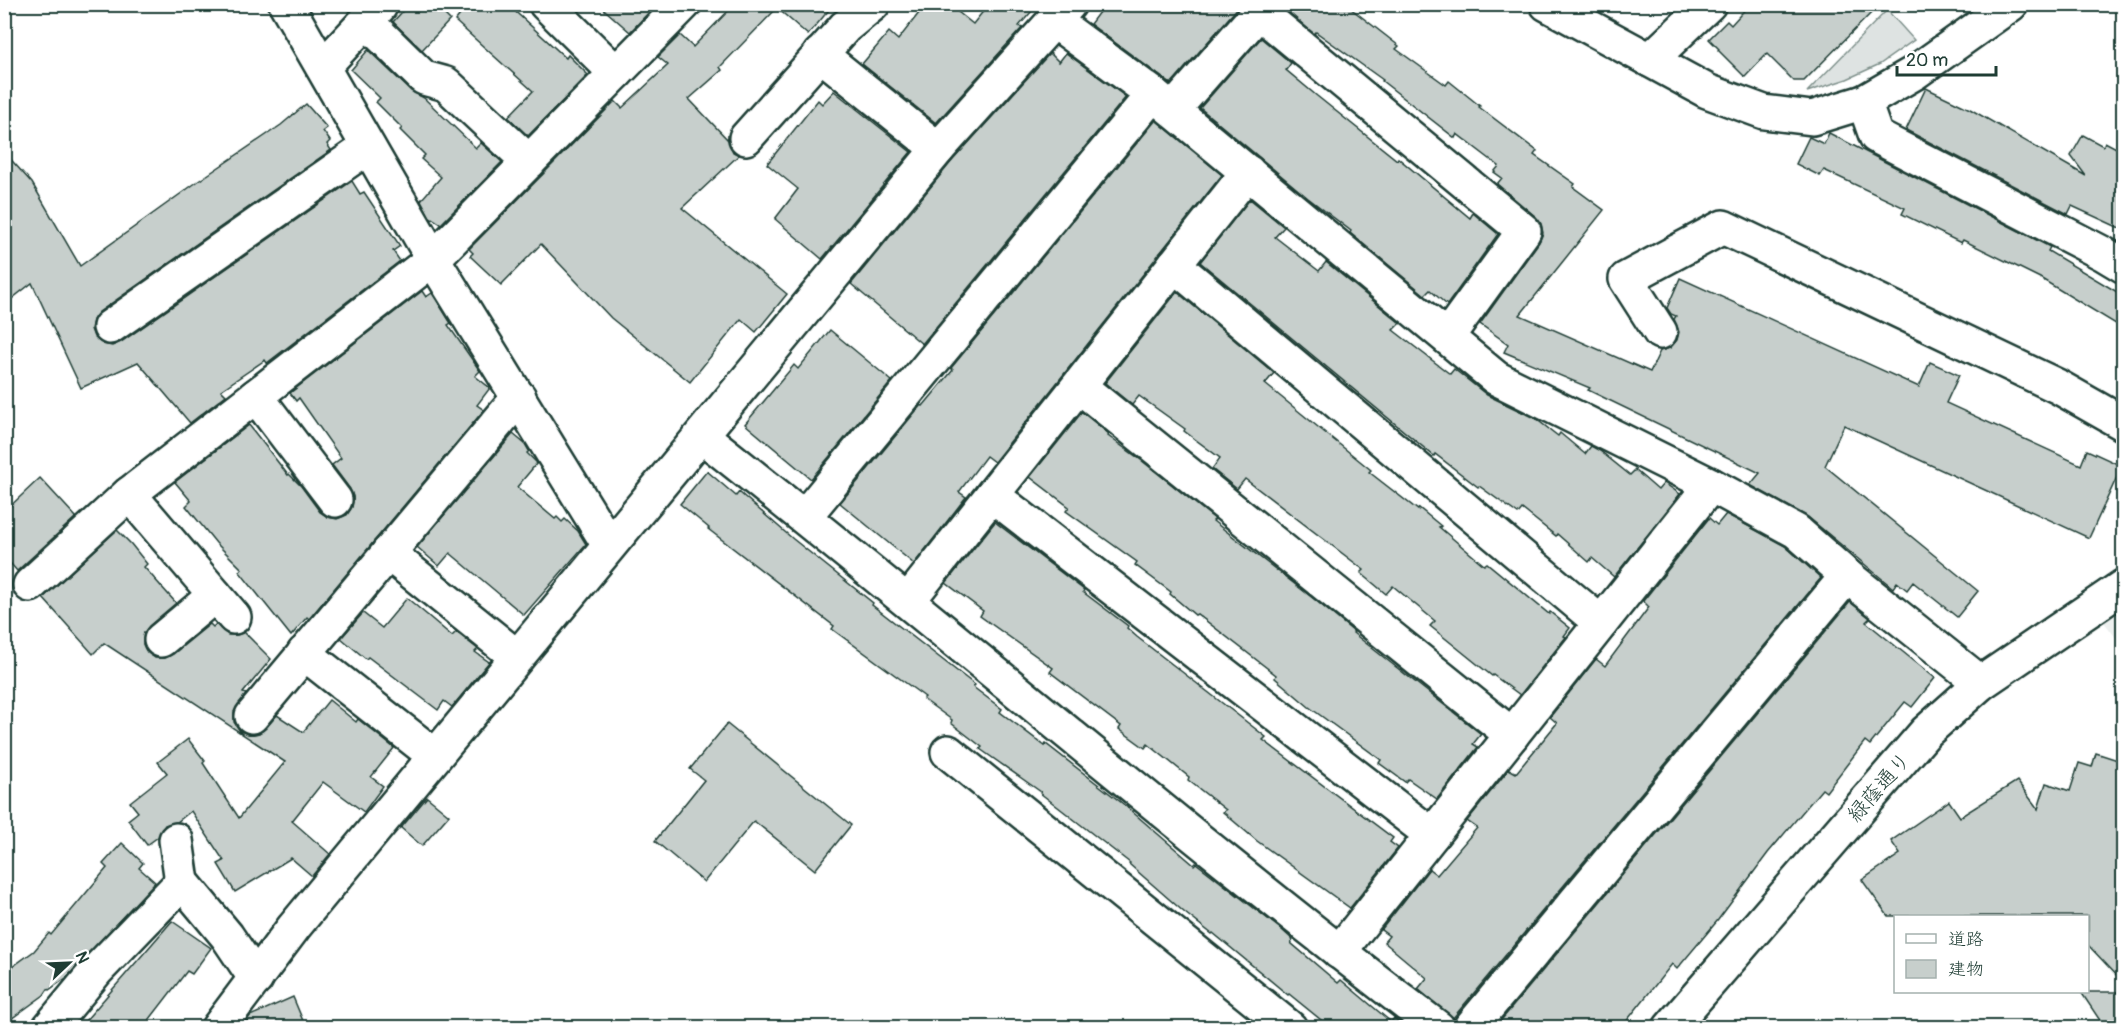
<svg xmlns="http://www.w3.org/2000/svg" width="2128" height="1032" font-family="Pangolin,'Klee One',sans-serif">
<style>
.built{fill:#eef1f0}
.green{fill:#dee3e2;stroke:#7e908b;stroke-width:1.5}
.building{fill:#c7cfcc;stroke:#1f3d34;stroke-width:1.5}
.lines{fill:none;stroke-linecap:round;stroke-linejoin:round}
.minor-casing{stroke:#1f3d34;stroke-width:38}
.major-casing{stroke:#1f3d34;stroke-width:38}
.minor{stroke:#fff;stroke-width:33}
.major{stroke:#fff;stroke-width:33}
.labels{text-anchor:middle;stroke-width:4.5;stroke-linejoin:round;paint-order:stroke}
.street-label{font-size:21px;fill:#1f3d34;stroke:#fff}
</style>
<rect width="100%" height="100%" fill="#fff"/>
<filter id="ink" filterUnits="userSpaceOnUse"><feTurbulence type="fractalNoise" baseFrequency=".0167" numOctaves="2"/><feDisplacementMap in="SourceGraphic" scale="12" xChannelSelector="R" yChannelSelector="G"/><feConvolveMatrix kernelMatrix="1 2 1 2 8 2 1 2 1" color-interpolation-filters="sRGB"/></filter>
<g filter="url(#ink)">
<!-- built -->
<path class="built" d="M2123,611V647L2104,622Z"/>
<!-- green -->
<path class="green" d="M1887,10L1914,40L1880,64L1847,79L1807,92Z"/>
<!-- building -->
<g class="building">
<path d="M409,4H434L450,20L422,50L393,22Z"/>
<path d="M469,4H507L566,58L568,55L588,75L528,136L508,117L533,91L455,21Z"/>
<path d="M598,4H645L651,10L630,32Z"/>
<path d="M735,4H834L808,35L777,8L720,67L722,70L689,99L728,140L733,152L739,155L682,208L787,294L756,332L741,319L690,382L611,318L541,244L501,285L470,256L473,253L469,249L615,101L622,108L668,65L658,57L680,35L693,47Z"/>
<path d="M926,4H948L973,24L989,4H1038L1019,26L1022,28L936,123L862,64L889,32L898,40Z"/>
<path d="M1105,4H1241L1171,84L1090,24Z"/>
<path d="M1279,4H1345L1399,46L1396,49L1446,85L1449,81L1480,106L1479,107L1537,151L1534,155L1575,184L1573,187L1604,210L1520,315L1650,372L1660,351L1670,348L1677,340L1679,332L1674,319L1676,316L1671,314L1667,308L1680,278L1919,387L1930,362L1959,375L1946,403L2081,465L2087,450L2122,466L2089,538L1844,425L1825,466L1978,591L1957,617L1913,582L1907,590L1897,582L1893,588L1808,517L1750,485L1760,473L1588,390L1590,388L1504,352L1508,344L1480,324L1539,242L1543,233L1541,224L1536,217L1497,184L1502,178L1494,172L1499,166L1457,134L1455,138L1382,81L1383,80L1316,32L1314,34Z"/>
<path d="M1750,4H1880L1804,81H1794L1767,54L1745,77L1718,50L1719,49L1709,39L1727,21L1731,25Z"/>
<path d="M1261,38L1291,63L1286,70L1317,96L1397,160L1398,158L1470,218L1473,213L1498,234L1447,305L1430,290L1425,295L1350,233L1351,231L1308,198L1200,108Z"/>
<path d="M368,50L411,91L424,98L476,148L481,143L502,162L441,224L430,217L421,200L441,177L421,159L425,155L400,130L402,128L376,102L380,98L351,70Z"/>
<path d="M1050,53L1059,62L1066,53L1126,97L922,344L851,284L952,161Z"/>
<path d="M1926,88L1970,109L2086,176L2071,156L2083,135L2103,146L2105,142L2124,152V230L2072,206L2068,214L1906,130Z"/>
<path d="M834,91L911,152L822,259L775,219L798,189L767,164L818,100L822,104Z"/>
<path d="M306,104L327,128L323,131L330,141L327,144L331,150L99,312L93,320L91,329L94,337L103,344L112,346L121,342L352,181L360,194L364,192L400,246L393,251L400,261L267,363L265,360L221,390L226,395L190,423L138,362L81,388L32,283L4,305V152L32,183L80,266L197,182L281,125Z"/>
<path d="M1156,120L1222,175L994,462L986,456L959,492L966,497L914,564L840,503L921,405L923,406L953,370L951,368Z"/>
<path d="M1829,133L2050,247L2048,251L2124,296V329L2040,278L1963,240L1961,243L1902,214L1905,208L1824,170L1820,176L1796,164L1809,137L1824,144Z"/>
<path d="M1250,199L1284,227L1275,237L1319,271L1326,262L1400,323L1393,330L1450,374L1454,369L1487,395L1536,419L1558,436L1560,433L1585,454L1591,446L1600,451L1630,475L1635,470L1658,490L1664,483L1680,494L1614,577L1592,558L1589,562L1557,534L1556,536L1522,509L1518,514L1479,486L1478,487L1435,454L1434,456L1200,262Z"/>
<path d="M422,291L426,297L432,293L451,323L448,325L480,371L475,376L490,388L477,405L484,410L309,619L307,617L291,636L239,571L242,569L216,543L186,506L191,501L175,482L249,425L288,475L289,474L301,486L320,512L328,517L337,519L347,515L352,507L353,497L350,489L332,465L341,458L299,398L296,401L290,393Z"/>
<path d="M1177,292L1274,373L1265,384L1371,470L1369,472L1418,510L1419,508L1441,526L1439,527L1484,565L1487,563L1549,614L1550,612L1570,628L1564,636L1566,637L1520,695L1493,675L1492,676L1430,626L1435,621L1393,586L1386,594L1361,573L1364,570L1245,479L1237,489L1212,469L1220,458L1184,431L1185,429L1139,396L1132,405L1105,383Z"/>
<path d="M830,330L892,381L811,479L745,424L794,365L798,369Z"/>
<path d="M1082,412L1109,434L1108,436L1141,460L1215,519L1213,521L1314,599L1354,632L1353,633L1481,734L1473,744L1478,747L1437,799L1408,779L1405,782L1379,763L1381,760L1309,707L1275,678L1276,675L1197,614L1195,615L1170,594L1171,592L1135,565L1137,562L1066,511L1069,507L1030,477Z"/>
<path d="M513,434L525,444L529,451L527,453L537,463L517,487L555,519L557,517L562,522L565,519L578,531L586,544L524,615L450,553L439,566L417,547Z"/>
<path d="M707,471L736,496L739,492L793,539L873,603L872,605L975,685L973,687L1002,709L1000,712L1045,746L1046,744L1122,803L1194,865L1196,863L1282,930L1293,940L1291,943L1338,983L1341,980L1391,1022L1394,1018L1407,1028H1331L1289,994L1288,995L1213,933L1212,934L1185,913L1129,864L1130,863L1040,793L1041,792L980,749L982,747L951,723L952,720L923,699L925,697L832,629L834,626L708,529L709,528L680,504Z"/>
<path d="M40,478L76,517L17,571L4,556V512Z"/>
<path d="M1726,514L1785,546L1821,578L1453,1018L1418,989L1427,978L1384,942L1389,936L1381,930L1429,869L1437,875L1477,828L1467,821L1509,769L1516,773L1557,723L1550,717L1596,659L1605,666L1649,607L1643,601L1709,518L1717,525Z"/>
<path d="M995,522L1084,590L1083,592L1128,626L1127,628L1137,637L1266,737L1263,740L1393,838L1390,842L1398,848L1350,908L1257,841L1223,812L1226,810L1188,780L1189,777L1148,744L1145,748L1119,729L1121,726L1050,672L1053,668L980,616L983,611L946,583Z"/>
<path d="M117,530L131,544L147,564L144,567L176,603L149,626L144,633L143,644L147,652L155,658H165L173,654L210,624L213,627L216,624L228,635H237L244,632L271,659L243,693L246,694L234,712V722L240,731L249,734L259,733L266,728L277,715L303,732L329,700L356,722L358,719L394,748L371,777L383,786L364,812L323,782L292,821L330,854L312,876L291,858L235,892L218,864L224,861L191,811L177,822L165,825L158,837L147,845L128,820L138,812L130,802L167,773L158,762L188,739L205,761L203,763L239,818L285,762L104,643L93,654L43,598Z"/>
<path d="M407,598L452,636L456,632L478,649L475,652L489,662L452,707L444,701L438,710L368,657L366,659L341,638L363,613L382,628Z"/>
<path d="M1850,602L1870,618L1866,622L1935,678L1912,707L1905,702L1870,745L1865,741L1826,792L1822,789L1768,853L1718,920L1677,969L1672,964L1621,1028H1502L1498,1024Z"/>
<path d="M727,724L851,825L815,870L754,821L704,882L655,841L704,780L690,769Z"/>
<path d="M2096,753L2124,762V983L2088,945V916H1888L1862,880L1900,854L1891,841L1949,801L1960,817L2017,781L2038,809L2046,783L2070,791L2079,763L2092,767Z"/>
<path d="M427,797L449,815L422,846L401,828Z"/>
<path d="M122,843L143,863L139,868L155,882L66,978L49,990L48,989L44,995L4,1024V973L34,951L49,933L51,935L107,868L103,864Z"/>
<path d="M172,921L211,948L192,974L187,971L143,1028H79Z"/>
<path d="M2081,992H2124V1028H2105Z"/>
<path d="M293,997L306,1028H242L250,1016Z"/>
</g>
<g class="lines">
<defs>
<g id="minor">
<path d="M286,4L433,259L609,545"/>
<path d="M546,4L616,73"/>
<path d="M366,21L424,78L446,84L529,162"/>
<path d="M1054,21L1153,94L1496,378L1711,485L1796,531L1847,576L1981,683"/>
<path d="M820,54L938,149"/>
<path d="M1650,60L1709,4"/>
<path d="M323,67L380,6"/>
<path d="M1864,102L1876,136L2104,254L2124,266"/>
<path d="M1173,110L1259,12L1524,231L1447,337"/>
<path d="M746,138L845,27L873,4"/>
<path d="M1174,265L1601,623"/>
<path d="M110,327L368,147"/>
<path d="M1660,332L1626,279L1723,227L2057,386L2124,424"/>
<path d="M1079,386L1512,735"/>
<path d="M256,396L335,500"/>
<path d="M702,436C949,631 1187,837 1438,1028"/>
<path d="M129,494L234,617"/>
<path d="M992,495L1432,835"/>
<path d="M804,517L1153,94"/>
<path d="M388,553L517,657"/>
<path d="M30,585L129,494L433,259L684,4"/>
<path d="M908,601L1248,172"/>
<path d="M161,640L215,595"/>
<path d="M304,653L435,756"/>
<path d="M252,716L519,397"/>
<path d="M948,752L1290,1028"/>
<path d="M176,840L182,882"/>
<path d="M1339,952L1711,485"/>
<path d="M49,1028L97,970L182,882L227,936L256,979"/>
<path d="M218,1028L294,927L938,149L1069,4"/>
<path d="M1470,1028L1847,576"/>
<path d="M1670,1028L1926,732L1981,683L2124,586"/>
</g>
<path id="major" d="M1547,4L1707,91L1764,112L1812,118L1864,102L1914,73L2011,4"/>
</defs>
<!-- minor casing -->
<use href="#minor" class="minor-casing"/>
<!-- major casing -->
<use href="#major" class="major-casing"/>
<!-- minor -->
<use href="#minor" class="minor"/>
<!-- major -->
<use href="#major" class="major"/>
</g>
</g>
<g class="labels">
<!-- street labels -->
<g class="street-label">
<text transform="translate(1879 787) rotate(-49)" y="7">緑蔭通り</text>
</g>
</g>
<!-- margin -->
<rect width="2128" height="1032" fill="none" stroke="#fff" stroke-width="24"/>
<rect x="12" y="12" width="2104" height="1008" fill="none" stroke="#1f3d34" stroke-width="2" filter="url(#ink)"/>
<!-- legend -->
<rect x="1894" y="915" width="195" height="78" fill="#ffffff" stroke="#a5b1ae" stroke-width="1.5"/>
<rect x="1906" y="934" width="30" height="9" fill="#ffffff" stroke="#a5b1ae" stroke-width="1.5"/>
<text x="1948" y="945" font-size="18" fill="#1f3d34">道路</text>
<rect x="1906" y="960" width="30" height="18" fill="#c7cfcc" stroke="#a5b1ae" stroke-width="1.5"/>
<text x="1948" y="975" font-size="18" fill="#1f3d34">建物</text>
<!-- north arrow -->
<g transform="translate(69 963) rotate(67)" stroke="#ffffff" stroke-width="4.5" paint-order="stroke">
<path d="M0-4.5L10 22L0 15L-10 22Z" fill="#1f3d34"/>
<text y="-9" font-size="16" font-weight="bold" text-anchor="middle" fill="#1f3d34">N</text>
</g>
<!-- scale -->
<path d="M1897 66v9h99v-9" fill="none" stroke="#1f3d34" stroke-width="3"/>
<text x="1906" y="66" font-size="18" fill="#1f3d34" stroke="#ffffff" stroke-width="4.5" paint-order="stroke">20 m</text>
</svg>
